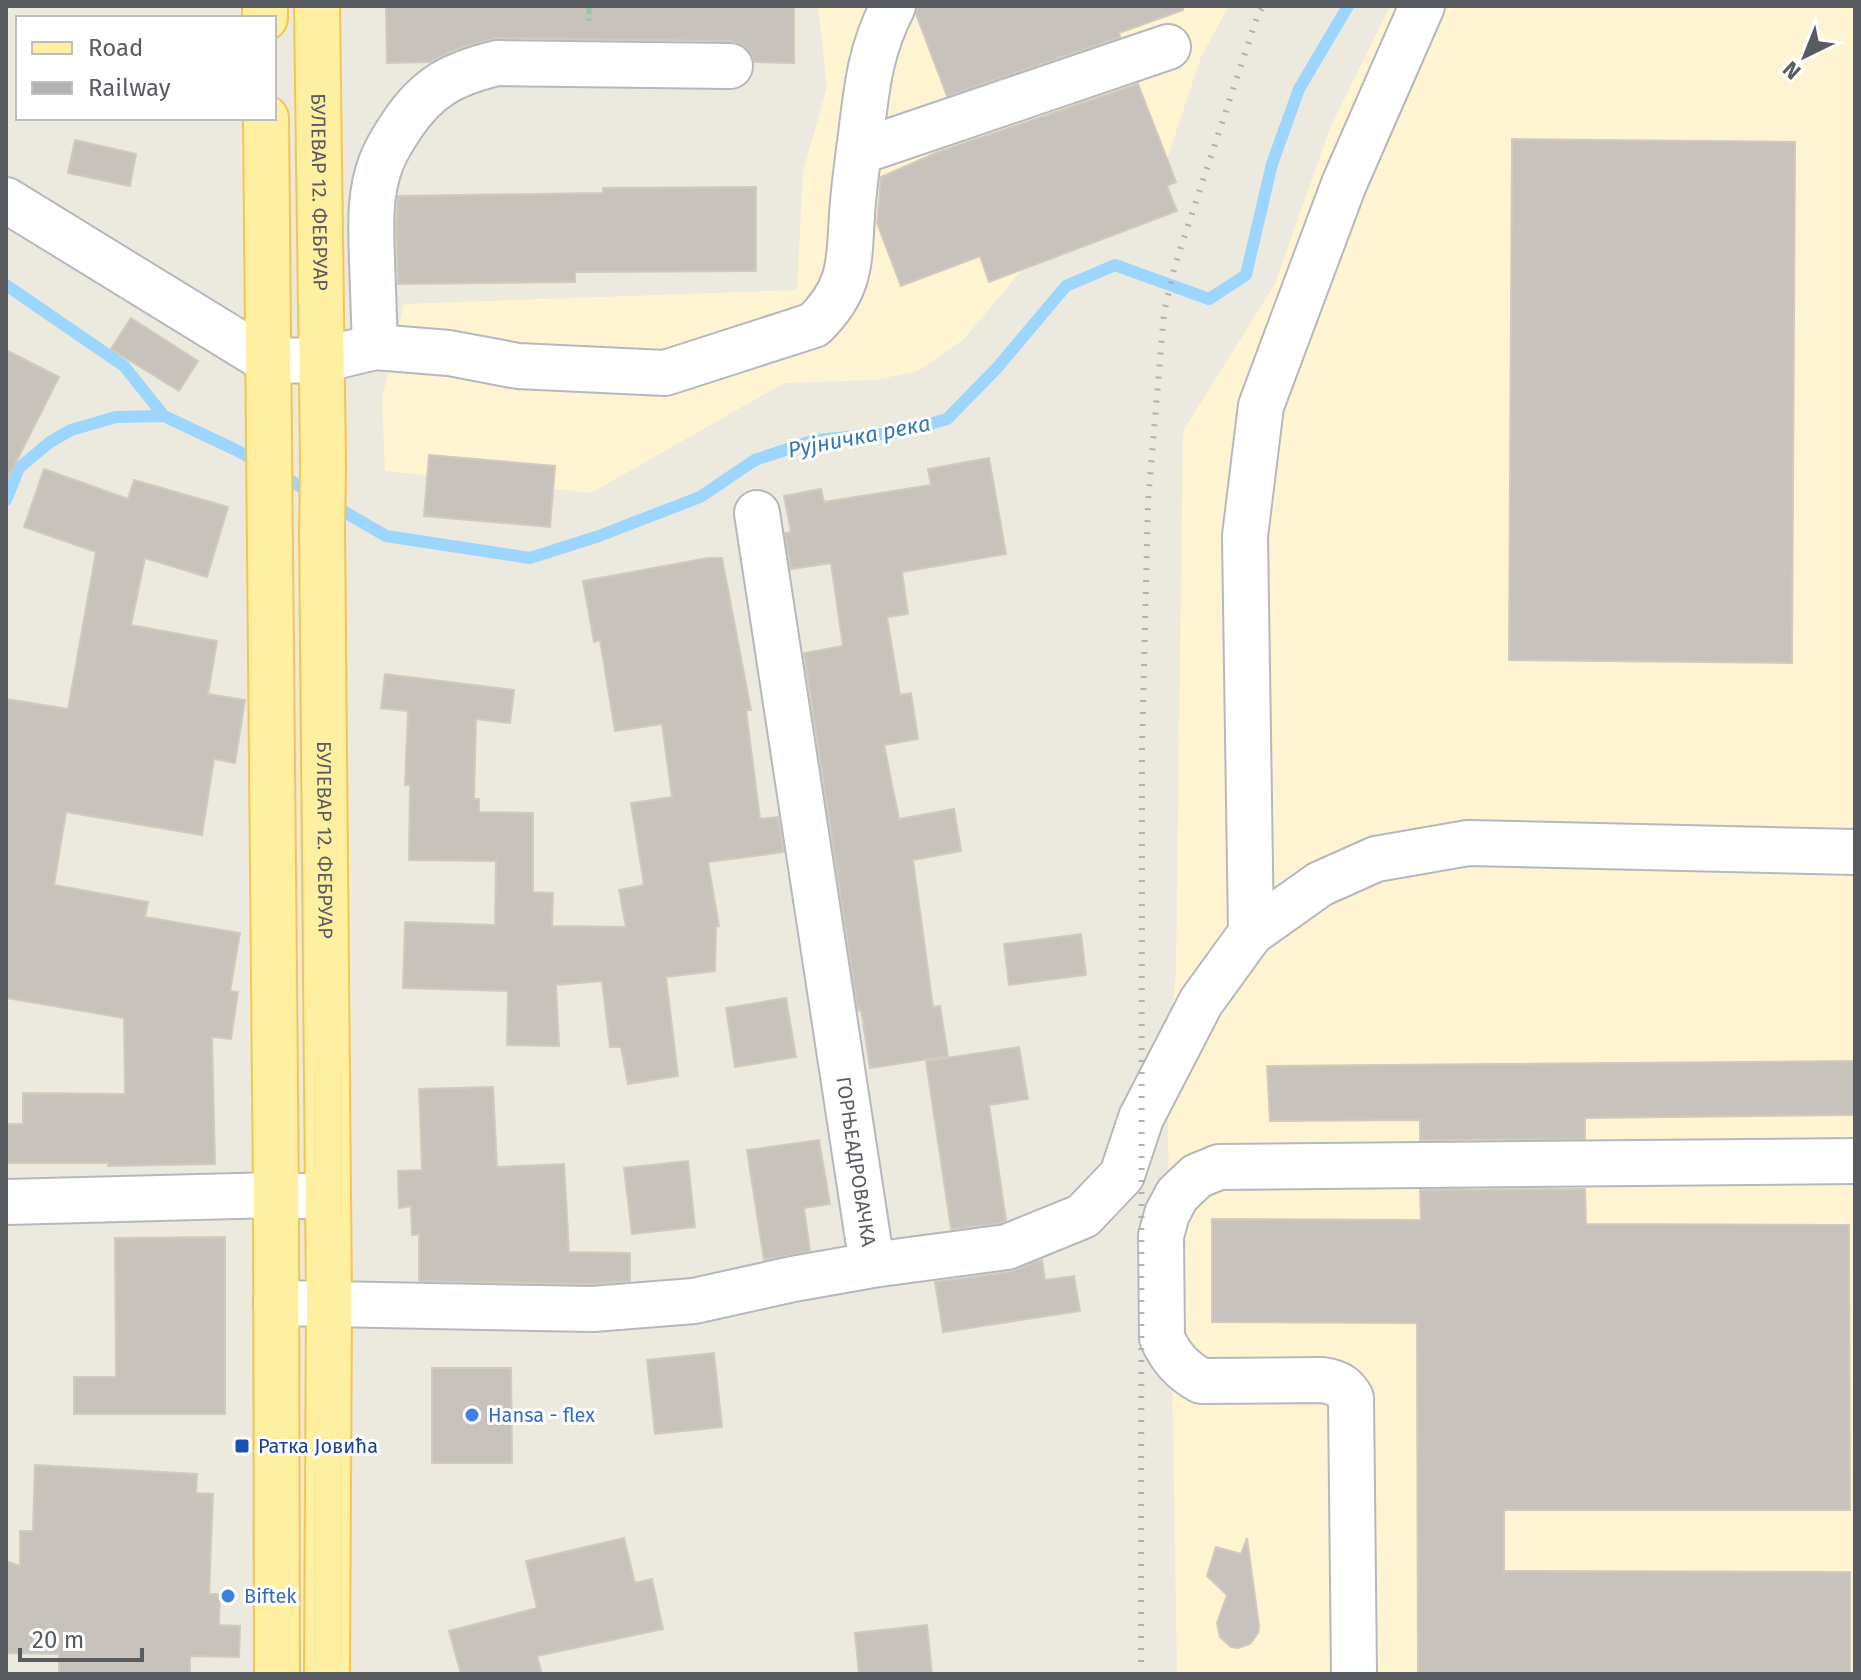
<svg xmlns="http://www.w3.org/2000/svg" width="1861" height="1680" font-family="'Fira Sans',sans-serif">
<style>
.commercial{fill:#fff4d1}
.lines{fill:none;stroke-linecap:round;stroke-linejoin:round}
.stream{stroke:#9cd5ff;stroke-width:12}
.building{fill:#c7c3bc;stroke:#d1cabd;stroke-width:2}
.minor-casing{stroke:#b5b8bd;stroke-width:48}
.major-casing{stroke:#f7c54d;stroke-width:48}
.path{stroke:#92c7a1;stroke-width:5;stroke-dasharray:8 4;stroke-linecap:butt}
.minor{stroke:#fff;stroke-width:44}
.major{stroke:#ffefa1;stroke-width:44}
.rail{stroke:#b1b2b2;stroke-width:6;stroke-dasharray:2 10;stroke-linecap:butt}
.shop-dot{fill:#3f7fe0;stroke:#fff;stroke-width:3}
.transit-dot{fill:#1a4fb4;stroke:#fff;stroke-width:3}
.labels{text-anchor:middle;stroke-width:6;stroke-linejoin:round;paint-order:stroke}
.street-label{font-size:20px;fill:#585c61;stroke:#fff}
.shop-label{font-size:20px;fill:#366cbe;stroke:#fff;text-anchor:start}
.transit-label{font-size:20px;fill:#164399;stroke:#fff;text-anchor:start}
.water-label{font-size:22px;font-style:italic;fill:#3676b5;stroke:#fff}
</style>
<rect width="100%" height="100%" fill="#ece9df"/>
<!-- commercial -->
<g class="commercial">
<path d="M818,6H1229L1201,57L1155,195L1038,251L963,340L918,371L875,380L784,383L591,493L385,471L382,398L404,304L797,290L803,172L827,87Z"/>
<path d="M1390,6H1855V1674H1177L1167,1069L1176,971L1183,431L1275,284L1330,128Z"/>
</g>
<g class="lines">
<!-- stream -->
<g class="stream">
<path d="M6,285L124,366L164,416"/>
<path d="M279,474L315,495"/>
<path d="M6,500L19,468L50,442L71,430L116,417L164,416L236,450L260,463"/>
<path d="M331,504L386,536L530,558L599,536L700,497L755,460L815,440L903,432L947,419L997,368L1066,286L1115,265L1209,299L1246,275L1272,164L1299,89L1348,6"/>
</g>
</g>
<!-- building -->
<g class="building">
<path d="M386,6H794V63L754,62L751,53L743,45L730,41L497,38L459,48L430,62L387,63Z"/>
<path d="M918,6H1183V10L1119,33L1120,37L947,96L916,14Z"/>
<path d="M1138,84L1176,182L1167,186L1177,211L989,282L980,256L901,286L877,223L881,177L938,152Z"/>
<path d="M1512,139L1795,142L1792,663L1509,660Z"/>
<path d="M75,140L136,154L130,186L68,173Z"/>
<path d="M756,187V271L575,272V282L398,284L396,224L398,196L603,193V188Z"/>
<path d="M131,318L198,361L179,391L111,349Z"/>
<path d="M6,350L59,377L6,482Z"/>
<path d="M429,455L555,466L550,527L424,516Z"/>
<path d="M989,458L1006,554L902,572L908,614L887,617L900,695L911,693L918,739L884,745L899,819L954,809L961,851L913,860L933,1007L940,1006L948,1056L870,1068L861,1010L858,1011L804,653L843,646L831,563L791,569L785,533L791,532L784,496L821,489L824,502L931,485L928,469Z"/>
<path d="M44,469L128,499L134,480L228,507L207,577L145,558L131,625L217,641L208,694L245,700L235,763L214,759L202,835L66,812L54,885L148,902L145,917L240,933L230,991L238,992L231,1039L212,1037L215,1164L108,1166V1163H6V1124H23V1093L125,1094L124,1018L6,998V699L68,709L96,552L24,527Z"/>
<path d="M708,558H722L751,710H746L760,819L778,817L784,852L708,862L719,926L716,927L715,971L666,977L678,1076L628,1084L621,1047H610L602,981L556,985L559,1046L507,1045L508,991L403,988L405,922L495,925L496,861L409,860L410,785H405L408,711L381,708L385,674L514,690L510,723L476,719L474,799H479V812L533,813V892L553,893L552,926L626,927L619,890L644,885L631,803L672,797L662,724L615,731L600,640L594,642L583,581Z"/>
<path d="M1081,934L1086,975L1009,985L1004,944Z"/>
<path d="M786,998L796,1057L735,1067L726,1008Z"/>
<path d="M1019,1047L1028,1099L989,1105L1006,1220L1001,1223L951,1229L926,1061Z"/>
<path d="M1855,1061V1115L1585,1118V1139L1420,1140V1120L1270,1121L1267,1066Z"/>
<path d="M493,1087L497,1167L564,1164L569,1252L630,1253V1281L592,1284L419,1281V1234L412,1235L411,1206L399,1208L398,1171L422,1170L419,1089Z"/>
<path d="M819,1140L830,1204L804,1208L810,1251L764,1260L747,1150Z"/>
<path d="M688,1161L695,1227L632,1234L624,1168Z"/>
<path d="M1585,1189L1586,1224L1849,1225L1850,1510H1504V1571L1850,1572V1674H1418L1417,1323L1212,1322V1219L1421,1220L1420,1190Z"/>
<path d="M225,1237V1414H74V1377H116L115,1238Z"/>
<path d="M1042,1260L1045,1280L1074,1276L1080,1311L943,1332L935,1282L1010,1272Z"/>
<path d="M714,1353L722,1427L655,1434L647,1360Z"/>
<path d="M432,1368H511L512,1463H432Z"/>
<path d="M35,1465L197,1474L196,1493L213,1494L209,1594H220L219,1625L240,1626L239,1657L190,1656V1674H59V1654L6,1653V1561L20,1566V1531H33Z"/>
<path d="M624,1538L635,1583L652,1579L663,1629L537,1656L542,1674H461L449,1631L537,1608L526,1561Z"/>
<path d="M1247,1538L1259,1626L1258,1633L1250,1644L1238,1648L1231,1647L1220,1637L1217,1623L1227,1595L1207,1576L1216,1547L1241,1554Z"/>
<path d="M927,1625L932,1674H859L855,1633Z"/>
</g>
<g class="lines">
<defs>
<g id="minor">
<path d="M859,152L1168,47"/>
<path d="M6,200L268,361L321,360L375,347L449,353L518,366L665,373L814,325C856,284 848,255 853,202C855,180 858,157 861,135C867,86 870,51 893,6"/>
<path d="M375,347C374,318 373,289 372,261C371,227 369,194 381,163C386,149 394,137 402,125C428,86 453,74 497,63L730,66"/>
<path id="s1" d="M757,513L872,1265"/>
<path d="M1251,933L1245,536L1261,406L1344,184L1422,6"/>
<path d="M6,1202L276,1195L328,1197"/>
<path d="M276,1303L593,1309L694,1301L793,1279L872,1265L1007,1247L1083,1216L1122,1175L1141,1118L1201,1002L1251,933L1320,884L1376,859L1468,843L1855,852"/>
<path d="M1354,1674L1351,1398C1344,1385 1335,1382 1322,1380L1201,1381C1182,1370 1171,1358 1162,1338L1161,1236L1167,1214L1177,1195L1197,1176L1219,1167L1855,1161"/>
</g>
<g id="major">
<path d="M265,6V18"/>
<path id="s2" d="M317,6L323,466L322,529L329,1303L327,1674"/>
<path d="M266,118L276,1195L277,1674"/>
</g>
</defs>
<!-- minor casing -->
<use href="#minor" class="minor-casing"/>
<!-- major casing -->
<use href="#major" class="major-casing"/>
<!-- path -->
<path class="path" d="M589,6V21"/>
<!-- minor -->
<use href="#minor" class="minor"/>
<!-- major -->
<use href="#major" class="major"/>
<!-- rail -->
<path class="rail" d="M1141,1674L1142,750L1148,501L1164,313L1175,265L1258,14L1263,6"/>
</g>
<!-- markers -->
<g class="shop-dot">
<circle cx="472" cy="1415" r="8"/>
<circle cx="228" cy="1596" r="8"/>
</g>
<rect class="transit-dot" x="234" y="1438" width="16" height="16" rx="4"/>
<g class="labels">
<!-- street labels -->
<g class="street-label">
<text dy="7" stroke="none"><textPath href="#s2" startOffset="186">БУЛЕВАР 12. ФЕБРУАР</textPath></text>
<text dy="7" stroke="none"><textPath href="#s2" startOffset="834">БУЛЕВАР 12. ФЕБРУАР</textPath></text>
<text dy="7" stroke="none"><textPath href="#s1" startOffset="656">ГОРЊЕАДРОВАЧКА</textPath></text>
</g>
<!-- shop labels -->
<g class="shop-label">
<text x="488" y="1422">Hansa - flex</text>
<text x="244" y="1603">Biftek</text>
</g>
<!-- transit labels -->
<g class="transit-label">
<text x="258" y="1453">Ратка Јовића</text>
</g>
<!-- water labels -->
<g class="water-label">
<text transform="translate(859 436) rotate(-11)" y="8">Рујничка река</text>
</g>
</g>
<!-- border -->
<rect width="1861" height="1680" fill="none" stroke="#585c61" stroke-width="16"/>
<!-- legend -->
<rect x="16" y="16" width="260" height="104" fill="#ffffff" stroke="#bcbec0" stroke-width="2"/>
<rect x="32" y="42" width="40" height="12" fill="#ffefa1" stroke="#bcbec0" stroke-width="2"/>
<text x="88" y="56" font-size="24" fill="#585c61">Road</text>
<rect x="32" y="82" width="40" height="12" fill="#b1b2b2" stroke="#bcbec0" stroke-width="2"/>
<text x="88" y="96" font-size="24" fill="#585c61">Railway</text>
<!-- north arrow -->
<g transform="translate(1805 56) rotate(223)" stroke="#ffffff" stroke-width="6" paint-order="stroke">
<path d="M0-6L14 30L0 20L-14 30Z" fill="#585c61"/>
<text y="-12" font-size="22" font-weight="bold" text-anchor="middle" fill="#585c61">N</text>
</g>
<!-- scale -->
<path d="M20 1648v12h122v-12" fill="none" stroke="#585c61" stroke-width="4"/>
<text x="32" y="1648" font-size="24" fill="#585c61" stroke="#ffffff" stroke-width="6" paint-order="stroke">20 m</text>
</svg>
